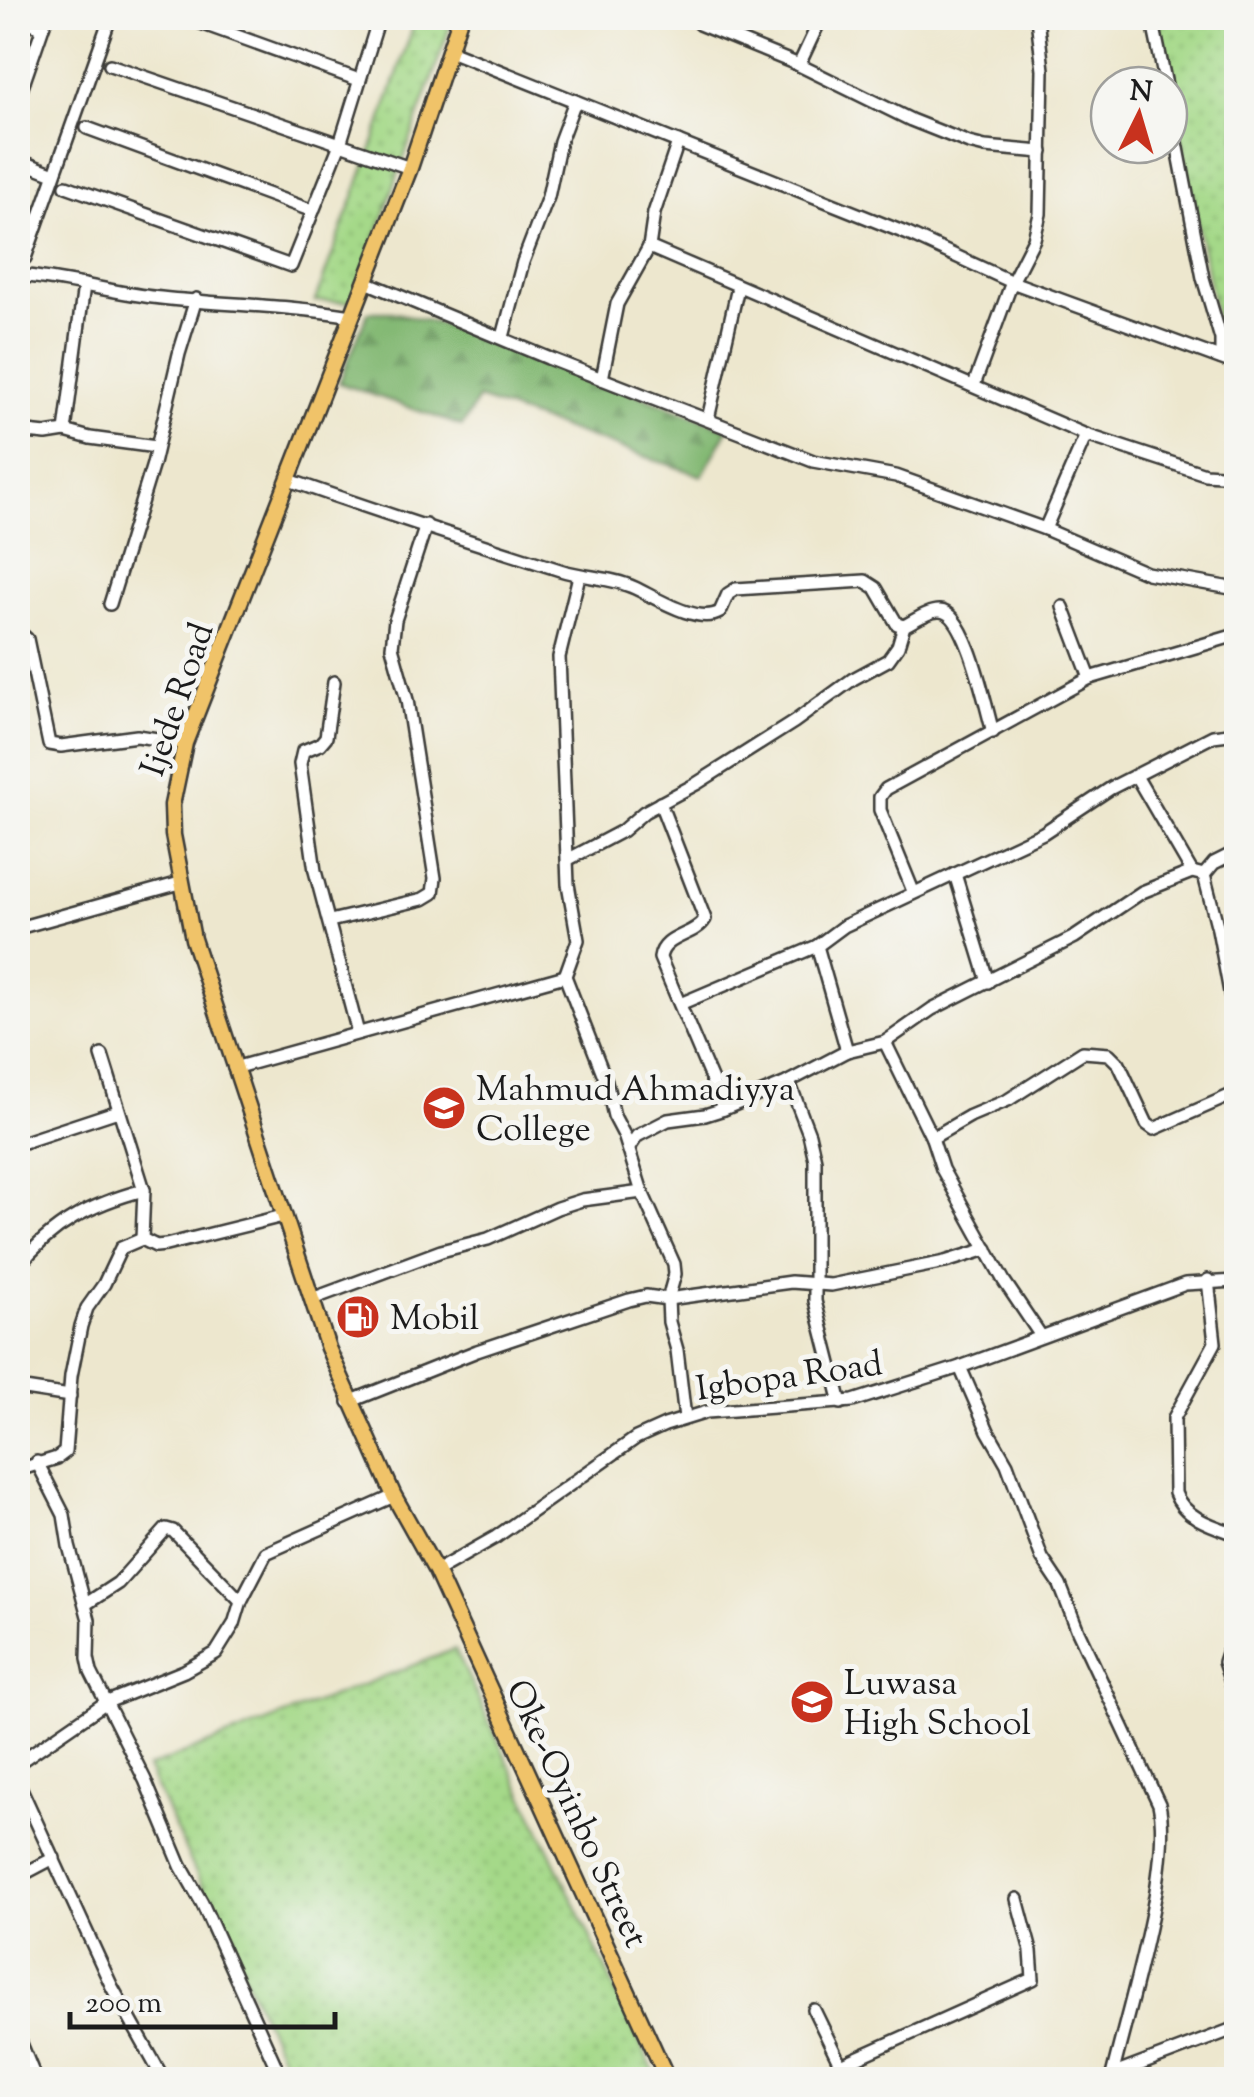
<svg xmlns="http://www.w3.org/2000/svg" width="1254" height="2097" font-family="'Sorts Mill Goudy',serif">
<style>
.green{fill:url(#green-dots);stroke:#607a52;stroke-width:2.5}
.forest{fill:url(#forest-firs);stroke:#506a48;stroke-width:2.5}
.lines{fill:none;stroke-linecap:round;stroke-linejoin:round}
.minor-casing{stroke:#3b3a37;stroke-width:16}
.major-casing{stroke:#3b3a37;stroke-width:19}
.minor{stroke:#fff;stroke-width:11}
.major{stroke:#f0c369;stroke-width:14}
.labels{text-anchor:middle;stroke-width:10;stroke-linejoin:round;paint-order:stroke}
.street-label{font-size:35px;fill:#1c1c1c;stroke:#f6f6f2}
.poi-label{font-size:35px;fill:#1c1c1c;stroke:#f6f6f2;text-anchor:start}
</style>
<defs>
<pattern id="green-dots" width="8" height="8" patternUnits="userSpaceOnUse" patternTransform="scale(2.5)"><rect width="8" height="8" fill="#a5d989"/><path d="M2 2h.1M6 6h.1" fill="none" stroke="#8dba76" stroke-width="1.8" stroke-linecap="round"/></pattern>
<pattern id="forest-firs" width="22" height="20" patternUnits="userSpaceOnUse" patternTransform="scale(2.5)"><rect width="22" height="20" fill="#84b975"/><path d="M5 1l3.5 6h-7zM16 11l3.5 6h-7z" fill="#719e65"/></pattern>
</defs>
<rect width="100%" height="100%" fill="#f6f6f2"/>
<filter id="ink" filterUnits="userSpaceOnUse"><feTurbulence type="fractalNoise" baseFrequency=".01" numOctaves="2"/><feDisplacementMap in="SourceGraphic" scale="20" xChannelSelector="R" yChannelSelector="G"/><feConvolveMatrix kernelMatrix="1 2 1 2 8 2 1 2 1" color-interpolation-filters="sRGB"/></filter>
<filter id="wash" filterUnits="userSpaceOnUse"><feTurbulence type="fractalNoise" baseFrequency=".0048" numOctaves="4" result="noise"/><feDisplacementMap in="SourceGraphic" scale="40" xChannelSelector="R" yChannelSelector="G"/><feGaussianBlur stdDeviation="2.25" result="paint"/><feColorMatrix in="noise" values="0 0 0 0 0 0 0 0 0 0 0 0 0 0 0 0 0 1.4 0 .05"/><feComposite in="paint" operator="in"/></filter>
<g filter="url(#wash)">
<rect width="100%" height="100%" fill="#ede7ce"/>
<!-- green -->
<g class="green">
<path d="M416,18H453L356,295L350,302L315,301L374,143Z"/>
<path d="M1157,18H1236V418Z"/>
<path d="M455,1649L657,2079H292L147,1768Z"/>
</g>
<!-- forest -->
<path class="forest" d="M368,312H392L477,333L728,429L702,476L478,399L462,426L339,383Z"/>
</g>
<g filter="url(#ink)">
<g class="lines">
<defs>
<g id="minor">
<path d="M18,18L42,27"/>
<path d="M187,18L359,80"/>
<path d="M697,18L699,24L799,65"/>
<path d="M821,18L799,65L911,120L969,143L985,147L1042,152"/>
<path d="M1152,18L1166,85"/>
<path d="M450,51L908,234L1012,282L1236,364"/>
<path d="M110,65L410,168"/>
<path d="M18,99L46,18"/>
<path d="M1169,101L1203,278L1221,339V358"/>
<path d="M87,128L313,211"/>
<path d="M18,160L54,174"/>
<path d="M66,186L291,266L340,144L379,18"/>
<path d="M649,247L1086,435L1205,474L1236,476"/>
<path d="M25,258L110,18"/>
<path d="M18,275C66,279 113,293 161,298C225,305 289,305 352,316"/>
<path d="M366,282L548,358L813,461L896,476L1045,529L1147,573L1236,589"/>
<path d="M503,337L523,262L548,197L560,141L575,101"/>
<path d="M602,379L617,304L649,247L654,213L678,142"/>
<path d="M974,385L1012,282L1034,239L1040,214L1043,70L1037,18"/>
<path d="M708,419L738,287"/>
<path d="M18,431L46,434L65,431L90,438L156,447"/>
<path d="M65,431L84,285"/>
<path d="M289,480C379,512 469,541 560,570C584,578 612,577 635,588C656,598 698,625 720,612L728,594L736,589L865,581L876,588L897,624L904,626"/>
<path d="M1045,529L1086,435"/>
<path d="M579,576L559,657L568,884L578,940L565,976L606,1081L614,1116L624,1135L642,1192L674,1264L675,1274L668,1299L669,1322L677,1350L685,1418"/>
<path d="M110,604L153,464L179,354L196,299"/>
<path d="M1063,607L1090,678"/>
<path d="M18,631L27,639L49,744L61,746L137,736L185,743"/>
<path d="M334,682L326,737L320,744L303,751L300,764L315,871L358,1033"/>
<path d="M1136,776L1192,872"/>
<path d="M660,803L705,919C694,937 663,935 660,958L724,1109"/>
<path d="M569,859L622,831L644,812L696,784L794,722L853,679L888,660L898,646L904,626C914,621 929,610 940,611C967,612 986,709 993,732"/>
<path d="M955,874L988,982"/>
<path d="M1204,875L1218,929L1236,1024"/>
<path d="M1204,875L1214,863L1236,852"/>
<path d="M913,891L880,810V797L886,789L1090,678L1236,635"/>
<path d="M330,921L423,899L433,893L435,878L407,700L392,647L395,620L426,525"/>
<path d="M18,928L180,883"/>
<path d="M817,946L847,1051"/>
<path d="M680,1004L817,946L844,926L1043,833L1111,788L1213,736L1236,733"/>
<path d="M885,1042L932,1138L942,1169L1004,1281L1041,1336"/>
<path d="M102,1055L144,1190L142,1239L156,1246L166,1245L283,1216"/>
<path d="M234,1068L565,976"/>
<path d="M789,1082L809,1134L815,1160V1301L841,1403"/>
<path d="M932,1138L970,1116L1008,1100L1083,1052L1109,1054L1119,1064L1147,1124L1154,1129L1236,1093"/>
<path d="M18,1144L118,1111"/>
<path d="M629,1148L637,1136L668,1120L705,1115L724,1109L784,1084L847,1051L885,1042L932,1009L1075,937L1142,892L1192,872L1204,875"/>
<path d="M18,1267C52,1224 91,1204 144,1190"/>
<path d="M1208,1280L1215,1343L1174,1418L1175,1493C1184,1518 1213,1526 1236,1534"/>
<path d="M312,1299L441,1251L488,1239L557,1208L582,1200L642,1192"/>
<path d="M960,1367L988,1431L1007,1464L1042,1558L1060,1585L1078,1631L1159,1804C1173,1868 1127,2011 1111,2080"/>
<path d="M18,1388L70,1396"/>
<path d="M349,1402L477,1351L629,1300L646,1296L668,1299L791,1282L831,1285L945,1262L987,1249"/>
<path d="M37,1462L64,1515L69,1546L89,1620L88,1658L91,1672L145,1780L181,1866L202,1903L282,2080"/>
<path d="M18,1470L57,1458L65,1452L71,1376L81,1326L87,1308L104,1284L121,1248L142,1239"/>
<path d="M436,1571L496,1537L636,1438L665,1425L707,1412L853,1401L960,1367L1185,1284L1236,1281"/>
<path d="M86,1604L118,1583L166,1529L173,1531L241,1601"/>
<path d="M1236,1651L1227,1653L1224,1662L1236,1697"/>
<path d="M18,1763L105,1703L184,1671L216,1653L234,1624L241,1601L266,1553L394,1496"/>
<path d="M18,1782L112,1987L164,2080"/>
<path d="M18,1877L54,1858"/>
<path d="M814,2010L848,2080"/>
<path d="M18,2036L36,2080"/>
<path d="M841,2065L1033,1979L1031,1951L1017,1899"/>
<path d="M1112,2075L1236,2028"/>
</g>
<path id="major" d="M460,18L410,168L185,743L172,805L173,835L193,939L328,1348L394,1496L436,1571L668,2080"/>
</defs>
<!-- minor casing -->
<use href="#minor" class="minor-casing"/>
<!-- major casing -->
<use href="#major" class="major-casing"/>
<!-- minor -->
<use href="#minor" class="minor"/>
<!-- major -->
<use href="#major" class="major"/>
</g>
</g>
<!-- icons -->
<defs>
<symbol id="school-disc" viewBox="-11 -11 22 22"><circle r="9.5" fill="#c8321e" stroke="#f6f6f2"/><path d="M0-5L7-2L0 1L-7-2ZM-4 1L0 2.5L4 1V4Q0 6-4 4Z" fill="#fff"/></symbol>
<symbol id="fuel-disc" viewBox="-11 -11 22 22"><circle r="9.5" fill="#c8321e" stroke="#f6f6f2"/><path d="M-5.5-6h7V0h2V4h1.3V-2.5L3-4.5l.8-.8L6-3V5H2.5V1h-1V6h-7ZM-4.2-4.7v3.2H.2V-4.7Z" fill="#fff"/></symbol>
</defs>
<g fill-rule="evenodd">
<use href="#school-disc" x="419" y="1083" width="50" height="50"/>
<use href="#fuel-disc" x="333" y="1292" width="50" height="50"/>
<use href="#school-disc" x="787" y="1677" width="50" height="50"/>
</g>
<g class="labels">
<!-- street labels -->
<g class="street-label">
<text transform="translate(176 699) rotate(-71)" y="12">Ijede Road</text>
<text transform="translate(789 1375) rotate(-8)" y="12">Igbopa Road</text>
<text transform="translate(578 1813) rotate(65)" y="12">Oke-Oyinbo Street</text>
</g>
<!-- poi labels -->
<g class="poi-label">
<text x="476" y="1100">Mahmud Ahmadiyya<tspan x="476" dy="40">College</tspan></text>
<text x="390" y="1329">Mobil</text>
<text x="844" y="1694">Luwasa<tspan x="844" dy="40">High School</tspan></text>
</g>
</g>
<!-- margin -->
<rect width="1254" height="2097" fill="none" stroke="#f6f6f2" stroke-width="60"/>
<!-- north arrow -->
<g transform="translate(1139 115) rotate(5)"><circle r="48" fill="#f6f6f2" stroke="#9f9f9c" stroke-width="2.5"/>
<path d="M0-8L18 38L0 25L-18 38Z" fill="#c8321e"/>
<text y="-15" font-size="28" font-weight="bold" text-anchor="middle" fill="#1c1c1c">N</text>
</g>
<!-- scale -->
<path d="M70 2012v15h265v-15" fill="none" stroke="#1c1c1c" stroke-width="5"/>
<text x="85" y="2012" font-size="30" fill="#1c1c1c" stroke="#f6f6f2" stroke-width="8" paint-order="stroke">200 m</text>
</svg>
